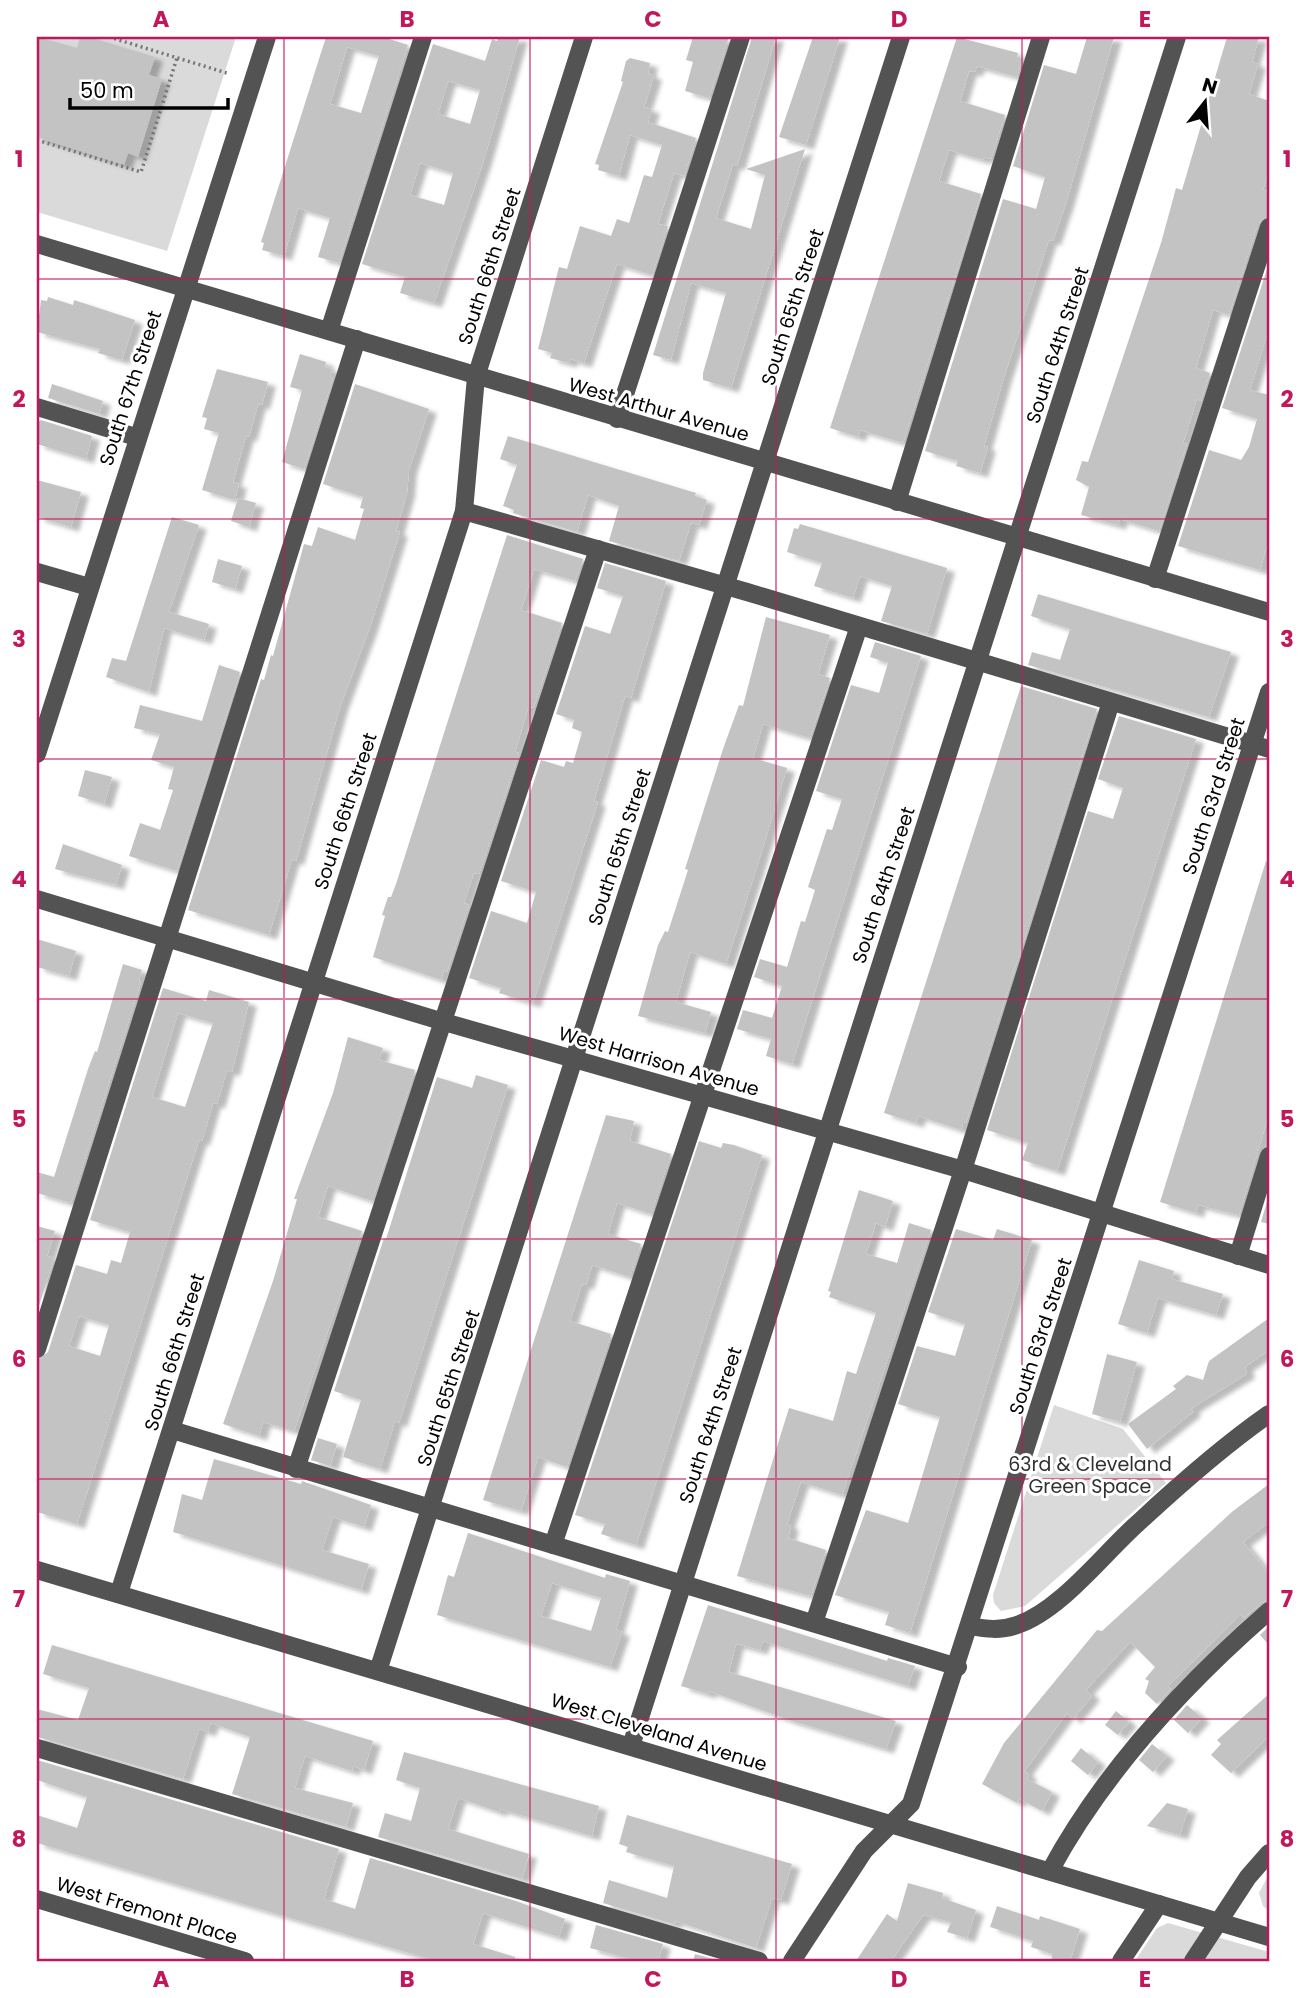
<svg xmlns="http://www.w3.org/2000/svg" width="1306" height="1998" font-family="Poppins,sans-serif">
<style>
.green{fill:#dadada}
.building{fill:#c3c3c3;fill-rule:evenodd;filter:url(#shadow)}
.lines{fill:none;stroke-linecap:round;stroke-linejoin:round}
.path{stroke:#757575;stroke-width:3.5;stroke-dasharray:2 3.5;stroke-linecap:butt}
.minor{stroke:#535353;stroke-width:18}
.grid{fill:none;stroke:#c2185b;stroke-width:2;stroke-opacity:0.55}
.labels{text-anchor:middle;stroke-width:6;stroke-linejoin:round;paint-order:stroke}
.street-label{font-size:19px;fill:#000;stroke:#fff}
.park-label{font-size:19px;fill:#313131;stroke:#fff}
.neatline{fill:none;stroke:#c2185b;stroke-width:2.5}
.grid-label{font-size:23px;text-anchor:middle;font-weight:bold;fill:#c2185b}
</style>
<defs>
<filter id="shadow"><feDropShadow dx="8" dy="4.5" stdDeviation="2" flood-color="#0004"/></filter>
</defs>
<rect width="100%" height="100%" fill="#fff"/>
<!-- green -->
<g class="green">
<path d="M37,37H236L167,251L37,212Z"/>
<path d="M1054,1405L1123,1429L1166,1483L1025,1606L1001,1611L994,1603L993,1595Z"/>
<path d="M1269,1874V1911L1263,1906L1259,1893Z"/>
<path d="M1168,1923L1269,1952V1961H1135L1157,1928Z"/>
</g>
<!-- building -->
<g class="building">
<path d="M37,37L77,48L80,37H89L155,57L149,75L162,79L138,157L128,153L124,165L37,137Z"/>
<path d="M326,37H383L408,45L339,263L318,257L330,218L298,208L284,256L262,250L264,243L261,242ZM347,47L379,56L361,113L330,104Z"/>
<path d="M498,37H520L483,163L434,303L400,293L405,277L362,264L433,44L485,61L492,39L497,41ZM448,81L480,90L470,124L438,114ZM420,163L453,173L444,205L410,195Z"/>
<path d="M693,37H729L709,98L685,91L693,62L686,60Z"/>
<path d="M752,37H776L737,166L733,164L716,218L751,229L765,175L746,169L805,149L731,388L703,380V373L726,293L691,283L671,360L653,355Z"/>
<path d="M813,37H840L806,145L779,137Z"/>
<path d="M957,37L1018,53L1017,57L1022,58L1017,77L977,66L975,72L969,71L960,101L1005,115L991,159L984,157L983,160L949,150L939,181L981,194L903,443L860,430L858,437L830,428Z"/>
<path d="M1087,37H1114L1066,203L1053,241L1049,240L1004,377L984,446L988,447L980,473L956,466L958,461L925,451L1003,199L1036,209L1045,177L1013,166L1044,65L1076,74Z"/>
<path d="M1227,37H1259L1252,62L1258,64L1249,94L1269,101V170L1263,190L1269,191V216L1258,223L1229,315L1213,310L1196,368L1210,373L1201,401L1197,399L1183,443L1187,444L1159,531L1120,519L1118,525L1081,515L1089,487L1076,480L1082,461L1088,462L1161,243L1176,188L1182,190Z"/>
<path d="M630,58L650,63L648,73L654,76L644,107L652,109L648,122L696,138L684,176L674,173L658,224L668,226L652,275L617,264L584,363L570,359L569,363L550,358L552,353L538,349L559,267L567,269L580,226L611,236L617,219L629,223L644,175L652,177L662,145L630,135L619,176L598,170L599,165L595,164L623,82L621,81L626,61Z"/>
<path d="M1269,263V328L1250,390L1269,395V539L1260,570L1178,546L1209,450L1241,460L1249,447L1257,419L1222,408Z"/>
<path d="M48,297L73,305L74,300L135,320L122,360L98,353L100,349L37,332L41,300L47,301Z"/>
<path d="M300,354L326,362L325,367L332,369L330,377L333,378L304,469L282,462L302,390L290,387Z"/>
<path d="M217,369L268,382L262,405L258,404L249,437L246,436L233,482L239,484L235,500L202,490L219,433L204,429L207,418L202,417Z"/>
<path d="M52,384L103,401L99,414L48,398Z"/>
<path d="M355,384L429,409L409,470L407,493L396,531L400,532L370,627L340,707L296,861L292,859L269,935L188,910L261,679L264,680L271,655L273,656L304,544L312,546L318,527L355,540L364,509L360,508L363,497L323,484Z"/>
<path d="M41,420L92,436L86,459L37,444V423Z"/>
<path d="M508,436L696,493L695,496L707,500L699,525L691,523L679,561L609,541L619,506L588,495L577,532L513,513L514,510L503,506L517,465L500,459Z"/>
<path d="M37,480L81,492L71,527L37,517Z"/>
<path d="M238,498L256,503L249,527L231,521Z"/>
<path d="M172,517L199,525L169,612L209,624L204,640L164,628L149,692L106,677L112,658L126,661Z"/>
<path d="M800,524L947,568L927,634L881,621L892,586L860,576L853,598L814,586L822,563L787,552L794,528L798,529Z"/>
<path d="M507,535L583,559L575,581L534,569L521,610L562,623L534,707L528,708L515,752L519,753L479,874L474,873L464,903L469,905L447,972L444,970L441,980L373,957L385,916L382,915L388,897H391L396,884Z"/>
<path d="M218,559L242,566L235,589L212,582Z"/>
<path d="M605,563L666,581L631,698L625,696L594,801L598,802L533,1003L499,993L501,988L469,978L491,911L527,923L536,892L501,881L541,760L564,767L566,761L573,763L582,732L572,728L574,720L556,714L585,626L610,634L623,596L597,588Z"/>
<path d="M1038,594L1231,652L1209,717L1028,665L1032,652L1060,660L1070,629L1031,616Z"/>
<path d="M766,617L830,635L818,674L830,678L810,738L763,724L753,758L787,768L756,870L726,964L690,952L676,1002L711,1012L705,1033L638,1016L658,945L665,931L668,932L688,870L685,869L723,749L739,705L743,706Z"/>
<path d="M875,642L921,656L792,1064L766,1056L771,1039L737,1029L743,1010L772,1018L782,986L754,977L760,959L787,967L801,921L805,922L815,890L808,887L827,829L832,830L842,799L816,791L851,685L879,693L888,663L870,657Z"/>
<path d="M219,665L240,672L177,871L129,856L140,823L160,830L173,790L168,789L174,767L151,760L160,734L134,728L140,705L202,721Z"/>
<path d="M1021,686L1097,709L966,1123H963L961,1130L918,1116L916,1123L884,1113Z"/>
<path d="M1119,716L1196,739L1057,1171L1022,1160L1028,1143L987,1130L1088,811L1113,819L1123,788L1098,779Z"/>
<path d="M85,770L112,777L104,804L78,796Z"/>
<path d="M63,844L122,865L116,885L55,869Z"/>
<path d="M1266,861L1269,862V1114L1239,1215L1198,1205L1196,1213L1160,1202Z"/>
<path d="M37,939L76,951L69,976L37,967Z"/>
<path d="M123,964L142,970L139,981L141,982L71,1203L37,1193V1172L54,1177L88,1069L95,1051L97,1052Z"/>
<path d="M163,988L206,1001L209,990L249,1002L232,1072L227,1070L217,1104L213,1103L202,1141L199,1140L77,1524L37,1512V1360L48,1352L76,1265L107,1274L111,1260L121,1263L130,1232L90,1220ZM178,1013L213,1023L185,1107L152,1097ZM79,1316L109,1325L100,1356L69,1346Z"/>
<path d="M348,1037L383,1048L379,1060L415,1070L372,1201L328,1186L318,1217L362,1231L294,1431L263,1422L259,1436L223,1424L273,1281L297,1199H294L333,1093Z"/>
<path d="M476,1075L508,1085L399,1423L395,1421L380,1469L343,1457L361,1400L334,1391L384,1238L386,1239L437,1077L472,1088Z"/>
<path d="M606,1115L634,1121L630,1141L671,1154L651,1214L617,1203L608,1234L641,1244L630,1277L592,1265L586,1285L582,1284L570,1321L611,1334L567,1467L538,1457L521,1511L483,1500Z"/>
<path d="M699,1141L721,1148L723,1143L734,1145L762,1155L636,1545L601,1534L605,1524L575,1515Z"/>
<path d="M859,1190L893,1201L885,1227L876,1223L866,1254L897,1263L909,1223L931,1230L842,1495L801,1482L787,1524L791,1526L788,1538L826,1550L811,1596L737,1576L789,1408L833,1421L847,1371L856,1374L876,1313L829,1297L831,1292L828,1291Z"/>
<path d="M1268,1198H1269V1224L1261,1222Z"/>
<path d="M37,1226L55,1231L47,1256L54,1258L37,1312Z"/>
<path d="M956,1229L993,1240L997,1229L1032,1240L910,1633L885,1625L889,1612L835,1595L866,1510L908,1523L940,1417L898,1404L917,1346L955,1356L965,1324L928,1312Z"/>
<path d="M1139,1260L1174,1271L1172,1279L1223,1294L1216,1315L1158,1298L1147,1333L1118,1324Z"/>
<path d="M1269,1318V1350L1245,1367L1247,1374L1198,1404L1191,1409L1193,1412L1147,1449L1128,1424L1176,1389L1173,1386L1187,1375L1203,1380L1209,1361Z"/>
<path d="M1107,1354L1137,1362L1120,1422L1092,1414Z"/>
<path d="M318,1438L337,1444L330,1466L311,1460Z"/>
<path d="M214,1459L301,1484L302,1481L371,1505L364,1527L333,1517L322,1550L369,1564L361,1590L173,1532L182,1494L202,1500Z"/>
<path d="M1269,1484V1522L1243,1542L1269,1574V1600L1261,1603L1244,1618L1241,1614L1236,1619L1168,1686L1171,1689L1157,1704L1145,1693L1149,1681L1145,1679L1155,1667L1130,1642L1086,1690L1092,1696L1073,1719L1067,1713L1024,1772L1029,1774L1027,1779L1052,1792L1042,1811L1019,1799L1017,1803L982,1784L1004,1743L1097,1630L1102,1631L1233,1511Z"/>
<path d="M468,1533L605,1578L606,1574L630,1581L616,1630L622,1632L610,1667L437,1615L448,1575L454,1577ZM552,1583L601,1598L591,1631L541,1616Z"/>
<path d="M708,1605L887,1661L888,1658L915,1666L908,1686L763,1641L760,1650L736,1644L729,1672L896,1721L886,1749L789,1720L709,1691L708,1694L681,1686Z"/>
<path d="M1269,1626V1645L1260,1635Z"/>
<path d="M52,1645L373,1741L364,1770L353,1766L352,1771L305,1756L295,1788L353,1803L346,1827L232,1794L250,1737L211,1723L208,1732L199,1729L183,1779L37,1737V1709L78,1720L89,1688L43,1674Z"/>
<path d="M1269,1694V1736L1231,1773L1211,1755L1221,1744L1217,1740Z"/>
<path d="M1187,1705L1202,1718L1188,1733L1174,1720Z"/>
<path d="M1116,1711L1129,1722L1118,1735L1105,1725Z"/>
<path d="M1152,1744L1167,1756L1153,1772L1139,1760Z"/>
<path d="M1081,1748L1098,1762L1088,1775L1071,1761Z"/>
<path d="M404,1752L599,1806L592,1836L500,1809L499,1812L458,1798L448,1829L529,1854L522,1879L378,1837L385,1813L411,1821L420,1788L396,1780Z"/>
<path d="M37,1760L339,1849L324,1899L355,1909L370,1858L516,1901L565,1919L559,1937L483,1913L473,1944L515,1957V1961H436L37,1843V1815L77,1828L87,1797L37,1780Z"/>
<path d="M1167,1803L1188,1809L1180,1835L1147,1826Z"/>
<path d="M627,1815L792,1864L781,1900L772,1898L756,1948L675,1921L673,1924L603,1903L609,1880L667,1898L674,1866L626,1852L628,1847L619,1844Z"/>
<path d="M908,1883L943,1893L942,1898L976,1910L967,1938L947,1932L951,1922L923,1915L891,1961H856L887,1914L897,1921Z"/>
<path d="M997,1906L1039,1920L1040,1916L1080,1929L1070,1961H1052V1954L1031,1947L1033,1941L990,1927Z"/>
<path d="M596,1925L663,1944L658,1961H637L590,1948Z"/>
<path d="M695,1954L720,1961H693Z"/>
</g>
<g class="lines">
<!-- path -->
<g class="path">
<path d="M109,37L230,74"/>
<path d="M37,140L141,172L177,58"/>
</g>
<!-- minor -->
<g class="minor">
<path d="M37,244L1269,612"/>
<path d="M329,331L423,37"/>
<path d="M37,407L136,437"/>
<path d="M617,419L741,37"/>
<path d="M897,502L1041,37"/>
<path d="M464,511L747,592L1269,749"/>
<path d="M37,572L89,587"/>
<path d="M1155,579L1269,227"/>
<path d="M37,754L267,37"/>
<path d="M37,899L444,1022L963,1170L1269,1265"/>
<path d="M1238,1256L1269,1156"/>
<path d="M37,1349L357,339"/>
<path d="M172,1430L958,1667"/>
<path d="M296,1469L598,549"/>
<path d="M553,1545L859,626"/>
<path d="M37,1570L1269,1937"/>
<path d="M119,1593L464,511L476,377L584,37"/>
<path d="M814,1623L963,1170L1111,702"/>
<path d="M970,1626C986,1629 1000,1631 1017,1625C1061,1610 1103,1554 1138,1523C1180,1484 1223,1446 1269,1414"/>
<path d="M378,1671L901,37"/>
<path d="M631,1746L1177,37"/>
<path d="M37,1748L759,1961"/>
<path d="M1050,1871C1104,1771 1184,1685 1269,1611"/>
<path d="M37,1899L245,1961"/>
<path d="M792,1961L864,1851L911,1804L1269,692"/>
<path d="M1121,1961L1159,1904"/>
<path d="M1193,1961L1248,1877L1269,1853"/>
</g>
</g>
<!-- grid -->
<path class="grid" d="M284,37V1961M530,37V1961M776,37V1961M1022,37V1961M37,279H1269M37,519H1269M37,759H1269M37,999H1269M37,1239H1269M37,1479H1269M37,1719H1269"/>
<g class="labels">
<!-- street labels -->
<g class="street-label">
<text transform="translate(489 266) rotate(-72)" y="7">South 66th Street</text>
<text transform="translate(792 307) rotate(-72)" y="7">South 65th Street</text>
<text transform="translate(1057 345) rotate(-72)" y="7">South 64th Street</text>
<text transform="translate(130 388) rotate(-72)" y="7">South 67th Street</text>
<text transform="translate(659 409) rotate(16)" y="7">West Arthur Avenue</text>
<text transform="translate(1213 796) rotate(-72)" y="7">South 63rd Street</text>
<text transform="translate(345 811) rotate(-72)" y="7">South 66th Street</text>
<text transform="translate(619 847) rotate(-72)" y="7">South 65th Street</text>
<text transform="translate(883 885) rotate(-72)" y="7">South 64th Street</text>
<text transform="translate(659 1061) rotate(16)" y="7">West Harrison Avenue</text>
<text transform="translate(1040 1336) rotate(-72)" y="7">South 63rd Street</text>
<text transform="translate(174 1352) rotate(-73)" y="7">South 66th Street</text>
<text transform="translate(448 1388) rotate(-72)" y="7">South 65th Street</text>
<text transform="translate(710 1425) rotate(-72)" y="7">South 64th Street</text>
<text transform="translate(659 1732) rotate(17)" y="7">West Cleveland Avenue</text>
<text transform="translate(147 1910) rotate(17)" y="7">West Fremont Place</text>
</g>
<!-- park labels -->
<g class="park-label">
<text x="1090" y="1471">63rd &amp; Cleveland<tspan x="1090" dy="22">Green Space</tspan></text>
</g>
</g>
<!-- border -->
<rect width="1306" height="1998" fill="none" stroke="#ffffff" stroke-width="77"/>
<!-- north arrow -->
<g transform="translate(1205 102) rotate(17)" stroke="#ffffff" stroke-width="5" paint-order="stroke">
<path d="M0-5L12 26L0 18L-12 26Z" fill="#000000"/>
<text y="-10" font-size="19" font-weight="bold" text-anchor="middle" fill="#000000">N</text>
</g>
<!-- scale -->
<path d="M70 98v10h158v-10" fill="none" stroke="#000000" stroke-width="3.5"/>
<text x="80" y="98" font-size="21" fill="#000000" stroke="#ffffff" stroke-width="5" paint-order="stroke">50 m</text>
<rect x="38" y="38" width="1230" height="1922" class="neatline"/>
<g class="grid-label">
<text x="161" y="27">A</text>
<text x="407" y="27">B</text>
<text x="653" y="27">C</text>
<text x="899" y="27">D</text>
<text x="1145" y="27">E</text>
<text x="19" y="167">1</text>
<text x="1287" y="167">1</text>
<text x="19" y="407">2</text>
<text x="1287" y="407">2</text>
<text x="19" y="647">3</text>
<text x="1287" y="647">3</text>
<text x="19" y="887">4</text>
<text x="1287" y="887">4</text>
<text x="19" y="1127">5</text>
<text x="1287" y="1127">5</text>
<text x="19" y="1367">6</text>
<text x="1287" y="1367">6</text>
<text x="19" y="1607">7</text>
<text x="1287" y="1607">7</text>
<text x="19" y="1847">8</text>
<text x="1287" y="1847">8</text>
<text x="161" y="1987">A</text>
<text x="407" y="1987">B</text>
<text x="653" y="1987">C</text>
<text x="899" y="1987">D</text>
<text x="1145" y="1987">E</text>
</g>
</svg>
